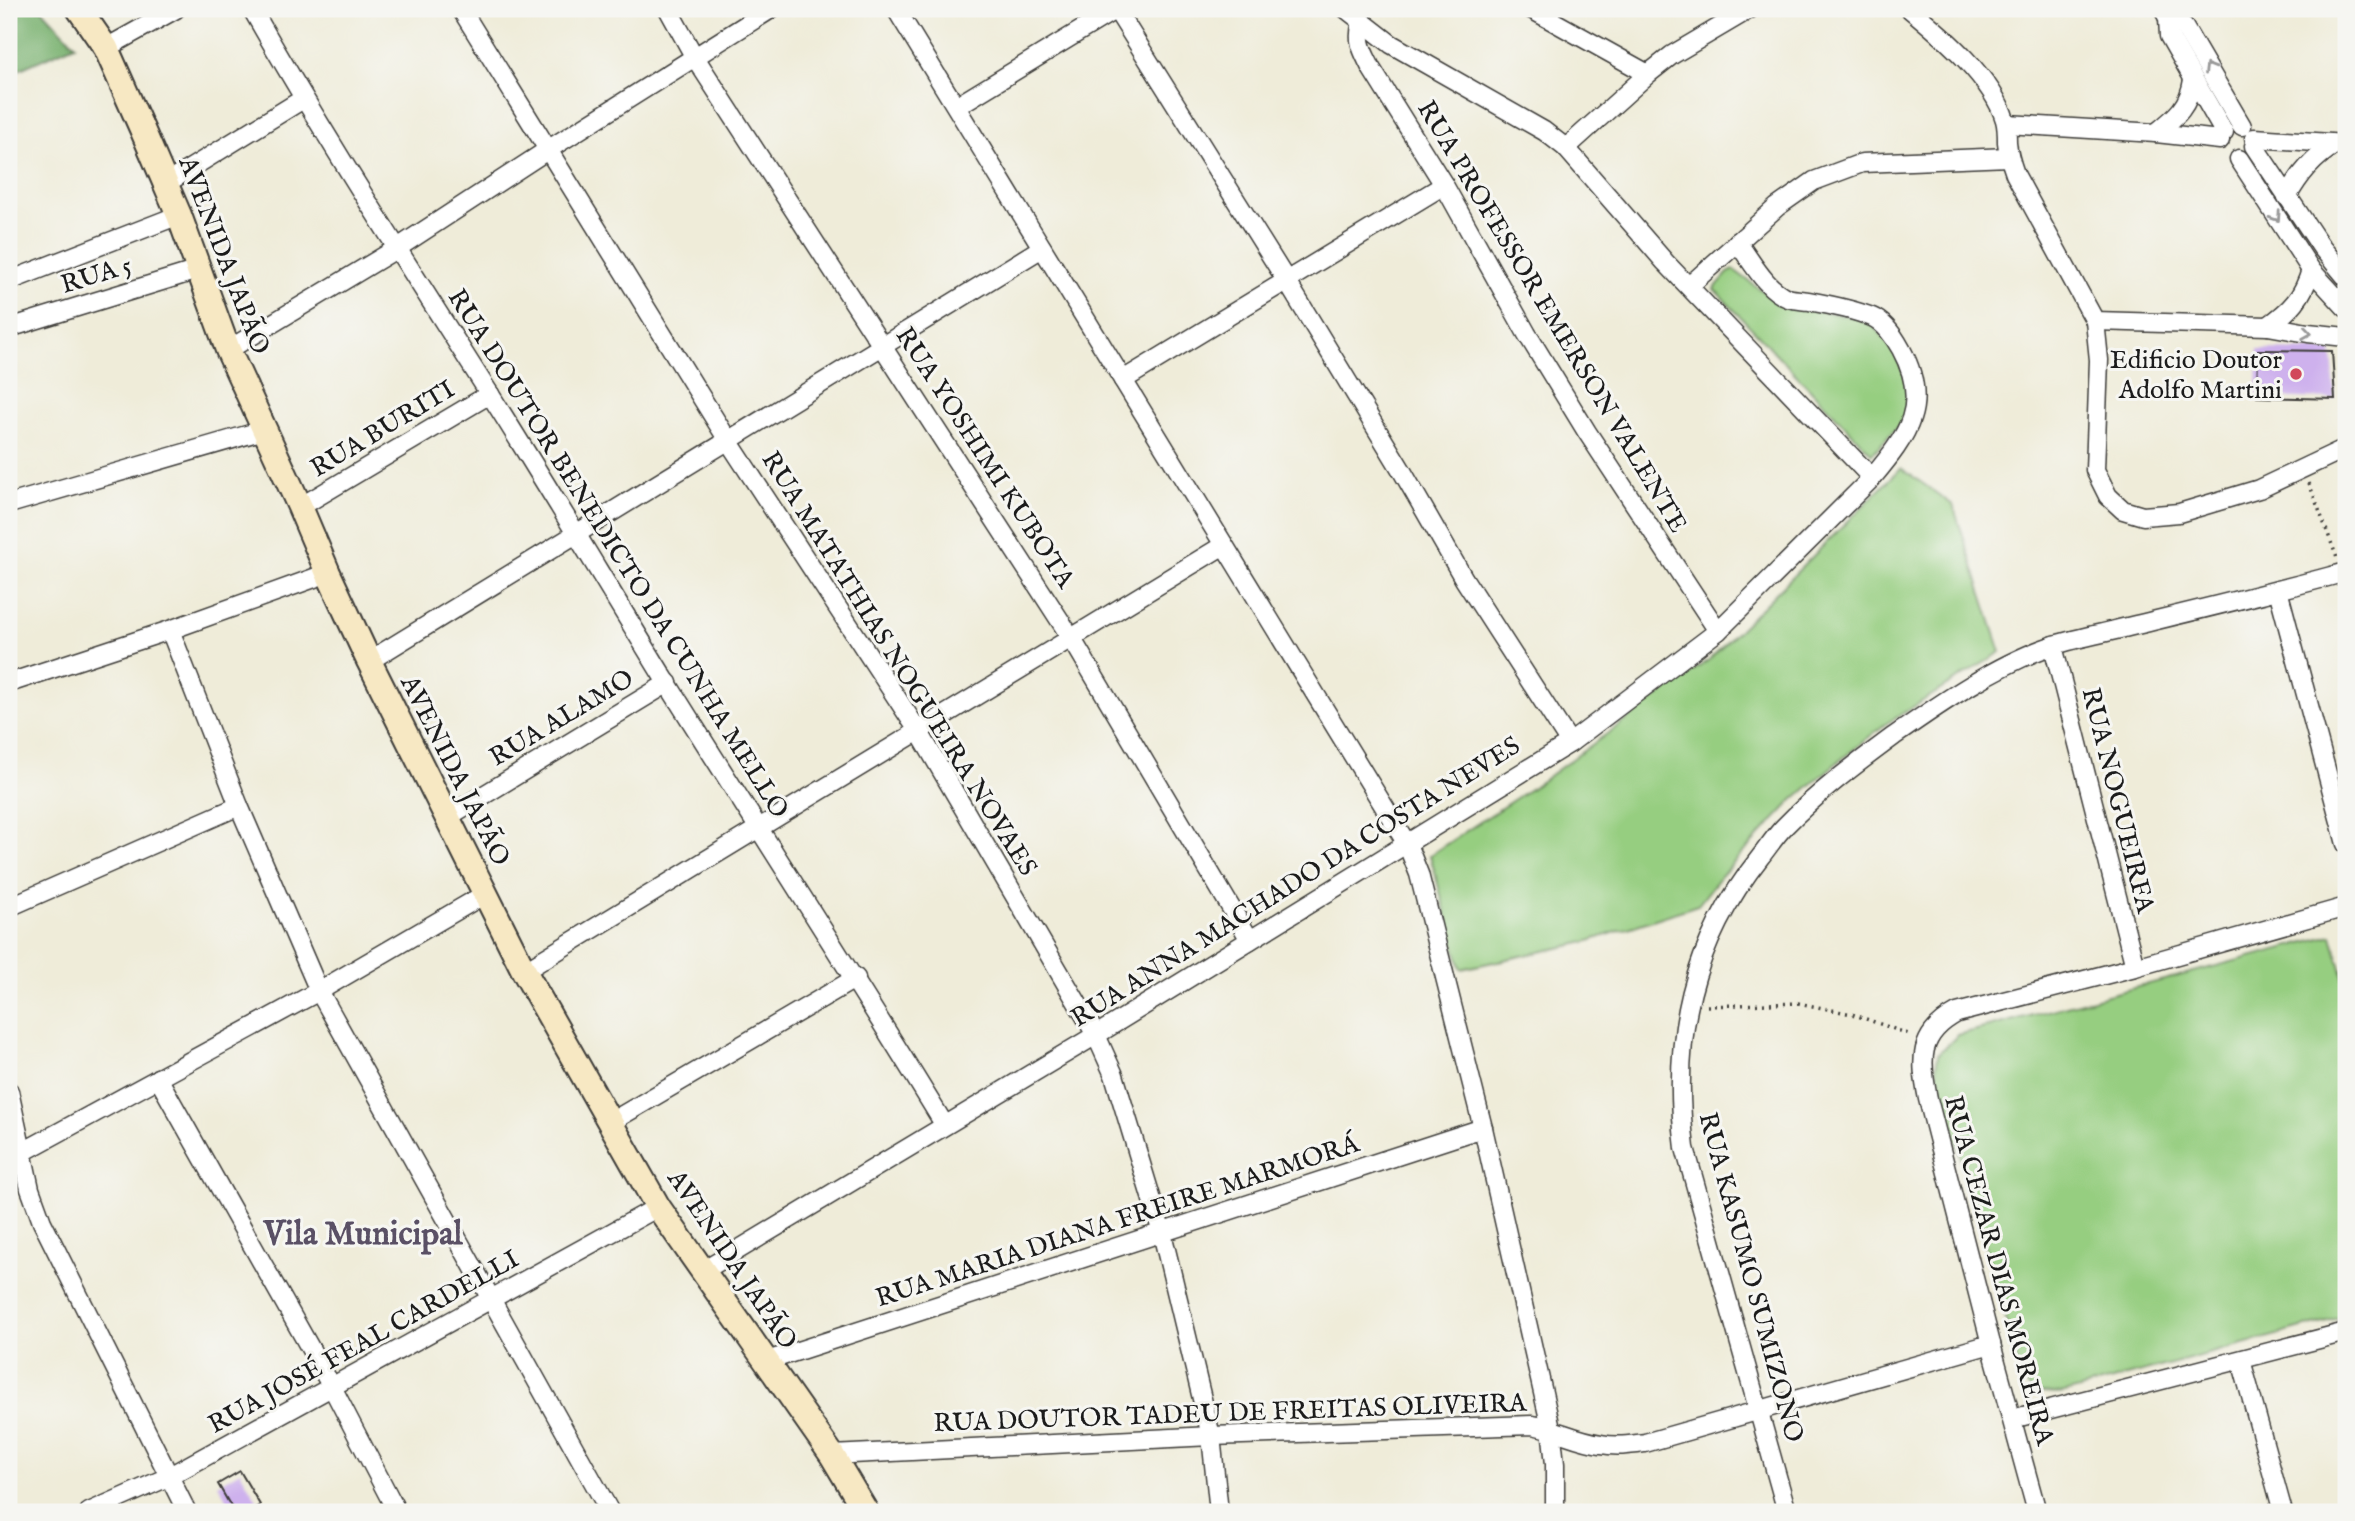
<svg xmlns="http://www.w3.org/2000/svg" width="2355" height="1521" font-family="'IM FELL English',serif">
<style>
.green{fill:#96ce80;stroke:#59754e;stroke-width:2}
.forest{fill:#78b16e;stroke:#4a6645;stroke-width:2}
.building{fill:#ceb1ed}
.lines{fill:none;stroke-linecap:round;stroke-linejoin:round}
.street-casing{stroke:#3c3b38;stroke-width:21}
.secondary-casing{stroke:#3c3b38;stroke-width:28}
.path{stroke:#3c3b38;stroke-width:3.5;stroke-dasharray:2 5;stroke-linecap:butt}
.street{stroke:#fff;stroke-width:18}
.secondary{stroke:#f7e8c3;stroke-width:24}
.oneway{stroke:#999}
.poi-dot{fill:#d1495b;stroke:#f6f6f2;stroke-width:2.5}
.labels{text-anchor:middle;stroke-width:6;stroke-linejoin:round;paint-order:stroke}
.street-label{font-size:26px;fill:#1c1c1c;stroke:#f6f6f2}
.poi-label{font-size:26px;fill:#1c1c1c;stroke:#f6f6f2;text-anchor:end}
.district-label{font-size:33px;font-weight:bold;fill:#5a5065;stroke:#f6f6f2}
</style>
<rect width="100%" height="100%" fill="#f6f6f2"/>
<filter id="ink" filterUnits="userSpaceOnUse"><feTurbulence type="fractalNoise" baseFrequency=".0143" numOctaves="2"/><feDisplacementMap in="SourceGraphic" scale="14" xChannelSelector="R" yChannelSelector="G"/><feConvolveMatrix kernelMatrix="1 2 1 2 8 2 1 2 1" color-interpolation-filters="sRGB"/></filter>
<filter id="wash" filterUnits="userSpaceOnUse"><feTurbulence type="fractalNoise" baseFrequency=".00686" numOctaves="4" result="noise"/><feDisplacementMap in="SourceGraphic" scale="28" xChannelSelector="R" yChannelSelector="G"/><feGaussianBlur stdDeviation="1.57" result="paint"/><feColorMatrix in="noise" values="0 0 0 0 0 0 0 0 0 0 0 0 0 0 0 0 0 1.4 0 .05"/><feComposite in="paint" operator="in"/></filter>
<g filter="url(#wash)">
<rect width="100%" height="100%" fill="#efecd9"/>
<!-- green -->
<g class="green">
<path d="M1734,270L1780,304L1859,318L1874,326L1882,335L1897,356L1911,392L1908,416L1872,454L1714,289L1728,273Z"/>
<path d="M1901,468L1953,505L2001,652L1884,725L1828,770L1794,799L1721,876L1698,905L1586,942L1461,969L1430,855L1542,781L1710,659Z"/>
<path d="M2332,935L2346,987V1316L2065,1393C2022,1398 2025,1383 2013,1347L1936,1068L1938,1054L1958,1035Z"/>
</g>
<!-- forest -->
<path class="forest" d="M9,9H42L75,45L9,74Z"/>
<g id="blocks">
<!-- building -->
<g class="building">
<path d="M2258,350L2332,351L2335,399L2257,397Z"/>
<path d="M240,1471L260,1505L248,1512H234L218,1484Z"/>
</g>
</g>
</g>
<g filter="url(#ink)">
<use href="#blocks" fill-opacity="0" stroke="#3c3b38" stroke-width="2"/>
<g class="lines">
<defs>
<g id="street">
<path d="M252,9C327,141 410,268 491,396C551,491 608,587 667,683C759,830 854,976 944,1124"/>
<path d="M461,9L729,442L919,732L1096,1035L1114,1075L1162,1233L1211,1436L1219,1512"/>
<path d="M668,9L694,56L1072,639L1250,940"/>
<path d="M896,9L1407,844L1419,874L1483,1128L1551,1428L1555,1464V1512"/>
<path d="M1116,9L1286,280L1402,471L1464,579L1570,743"/>
<path d="M1346,9L1391,44L1544,131L1566,148L1665,262L1872,478"/>
<path d="M1531,9L1648,74"/>
<path d="M1910,9C1943,36 1993,79 2005,120C2007,127 2007,135 2007,142C2008,153 2011,163 2015,174L2095,321L2099,360L2095,470L2108,496L2123,510L2143,516L2179,513L2259,489L2346,448"/>
<path d="M2163,9L2168,18L2184,27L2242,126"/>
<path d="M2168,18L2169,36L2224,132"/>
<path d="M1362,22C1356,42 1363,51 1371,68L1444,185L1527,334L1587,432L1718,631"/>
<path d="M106,48L176,9"/>
<path d="M957,106L1116,9"/>
<path d="M2007,124L2156,133L2220,140"/>
<path d="M2156,133C2177,116 2189,106 2193,80"/>
<path d="M2254,138L2346,144"/>
<path d="M2254,146L2322,248L2346,277"/>
<path d="M1566,148L1648,74L1672,55L1750,9"/>
<path d="M2239,159L2311,270L2346,308"/>
<path d="M165,184L303,99"/>
<path d="M2287,197C2300,174 2313,158 2336,144"/>
<path d="M9,281L179,215"/>
<path d="M1689,286L1777,207L1814,181L1862,163L2009,157"/>
<path d="M2095,321L2268,326L2308,333L2346,337"/>
<path d="M2268,326C2291,310 2303,297 2311,270"/>
<path d="M9,328L198,270"/>
<path d="M228,350L396,249L549,149L771,9"/>
<path d="M1123,380L1444,185"/>
<path d="M9,504L264,430"/>
<path d="M300,507L490,394"/>
<path d="M2278,590L2346,844"/>
<path d="M170,630L239,806L319,991L610,1512"/>
<path d="M2053,646L2135,967"/>
<path d="M369,661L1042,248"/>
<path d="M9,683L170,630L328,573"/>
<path d="M446,818L668,683"/>
<path d="M9,907L239,806"/>
<path d="M524,971L1224,545"/>
<path d="M158,1078L332,1387L397,1512"/>
<path d="M9,1091L30,1189L42,1222L187,1512"/>
<path d="M609,1123L856,978"/>
<path d="M21,1153L319,991L485,894"/>
<path d="M703,1271L1096,1035L1570,743L1718,631L1872,478C1908,435 1931,404 1901,349C1895,338 1884,322 1872,317C1852,309 1831,305 1809,301C1803,300 1794,300 1788,298C1766,290 1751,260 1737,242"/>
<path d="M2241,1360L2283,1512"/>
<path d="M767,1361L1483,1128"/>
<path d="M2012,1419L2346,1332"/>
<path d="M832,1455L1211,1436L1532,1425C1556,1429 1577,1441 1601,1444C1616,1447 1630,1445 1645,1443L1991,1344"/>
<path d="M89,1512L168,1477L658,1207"/>
<path d="M1787,1512L1685,1148C1671,1037 1691,944 1761,856C1769,846 1776,835 1784,827C1817,793 1856,764 1894,736C1941,703 1999,663 2054,645C2081,637 2109,632 2136,625C2206,608 2277,591 2346,572"/>
<path d="M2037,1512L1991,1344L1928,1099C1920,1060 1918,1034 1957,1013L2135,967L2346,907"/>
</g>
<path id="secondary" d="M79,9L106,48L142,129L179,215L228,350L300,507L328,573L369,661L524,971L658,1207L832,1455L866,1512"/>
</defs>
<!-- street casing -->
<use href="#street" class="street-casing"/>
<!-- secondary casing -->
<use href="#secondary" class="secondary-casing"/>
<!-- path -->
<g class="path">
<path d="M2309,483L2337,558"/>
<path d="M1707,1006L1798,1003L1852,1014L1911,1035"/>
</g>
<!-- street -->
<use href="#street" class="street"/>
<!-- secondary -->
<use href="#secondary" class="secondary"/>
</g>
<!-- one-way arrows -->
<defs><path id="oneway-chevron" d="M-2-3.5L2.5 0L-2 3.5" fill="none" stroke-width="1.6" stroke-linecap="round" stroke-linejoin="round" transform="scale(1.75)"/></defs>
<g class="oneway">
<use href="#oneway-chevron" transform="translate(2209 68) rotate(-121)"/>
<use href="#oneway-chevron" transform="translate(2276 217) rotate(57)"/>
<use href="#oneway-chevron" transform="translate(2307 333) rotate(8)"/>
</g>
</g>
<!-- markers -->
<circle class="poi-dot" cx="2296" cy="374" r="7"/>
<g class="labels">
<!-- street labels -->
<g class="street-label">
<text transform="translate(225 255) rotate(69)" y="9">AVENIDA JAPÃO</text>
<text transform="translate(96 274) rotate(-17)" y="9">RUA 5</text>
<text transform="translate(1553 316) rotate(59)" y="9">RUA PROFESSOR EMERSON VALENTE</text>
<text transform="translate(382 428) rotate(-31)" y="9">RUA BURITI</text>
<text transform="translate(986 457) rotate(57)" y="9">RUA YOSHIMI KUBOTA</text>
<text transform="translate(619 553) rotate(58)" y="9">RUA DOUTOR BENEDICTO DA CUNHA MELLO</text>
<text transform="translate(900 663) rotate(58)" y="9">RUA MATATHIAS NOGUEIRA NOVAES</text>
<text transform="translate(561 717) rotate(-31)" y="9">RUA ALAMO</text>
<text transform="translate(456 770) rotate(63)" y="9">AVENIDA JAPÃO</text>
<text transform="translate(2119 800) rotate(76)" y="9">RUA NOGUEIRFA</text>
<text transform="translate(1295 881) rotate(-32)" y="9">RUA ANNA MACHADO DA COSTA NEVES</text>
<text transform="translate(1117 1220) rotate(-18)" y="9">RUA MARIA DIANA FREIRE MARMORÁ</text>
<text transform="translate(733 1259) rotate(56)" y="9">AVENIDA JAPÃO</text>
<text transform="translate(2000 1270) rotate(75)" y="9">RUA CEZAR DIAS MOREIRA</text>
<text transform="translate(1752 1277) rotate(75)" y="9">RUA KASUMO SUMIZONO</text>
<text transform="translate(363 1341) rotate(-29)" y="9">RUA JOSÉ FEAL CARDELLI</text>
<text transform="translate(1230 1412) rotate(-2)" y="9">RUA DOUTOR TADEU DE FREITAS OLIVEIRA</text>
</g>
<!-- poi labels -->
<g class="poi-label">
<text x="2282" y="368">Edificio Doutor<tspan x="2282" dy="30">Adolfo Martini</tspan></text>
</g>
<!-- district labels -->
<g class="district-label">
<text x="363" y="1244">Vila Municipal</text>
</g>
</g>
<!-- margin -->
<rect width="2355" height="1521" fill="none" stroke="#f6f6f2" stroke-width="35"/>
</svg>
